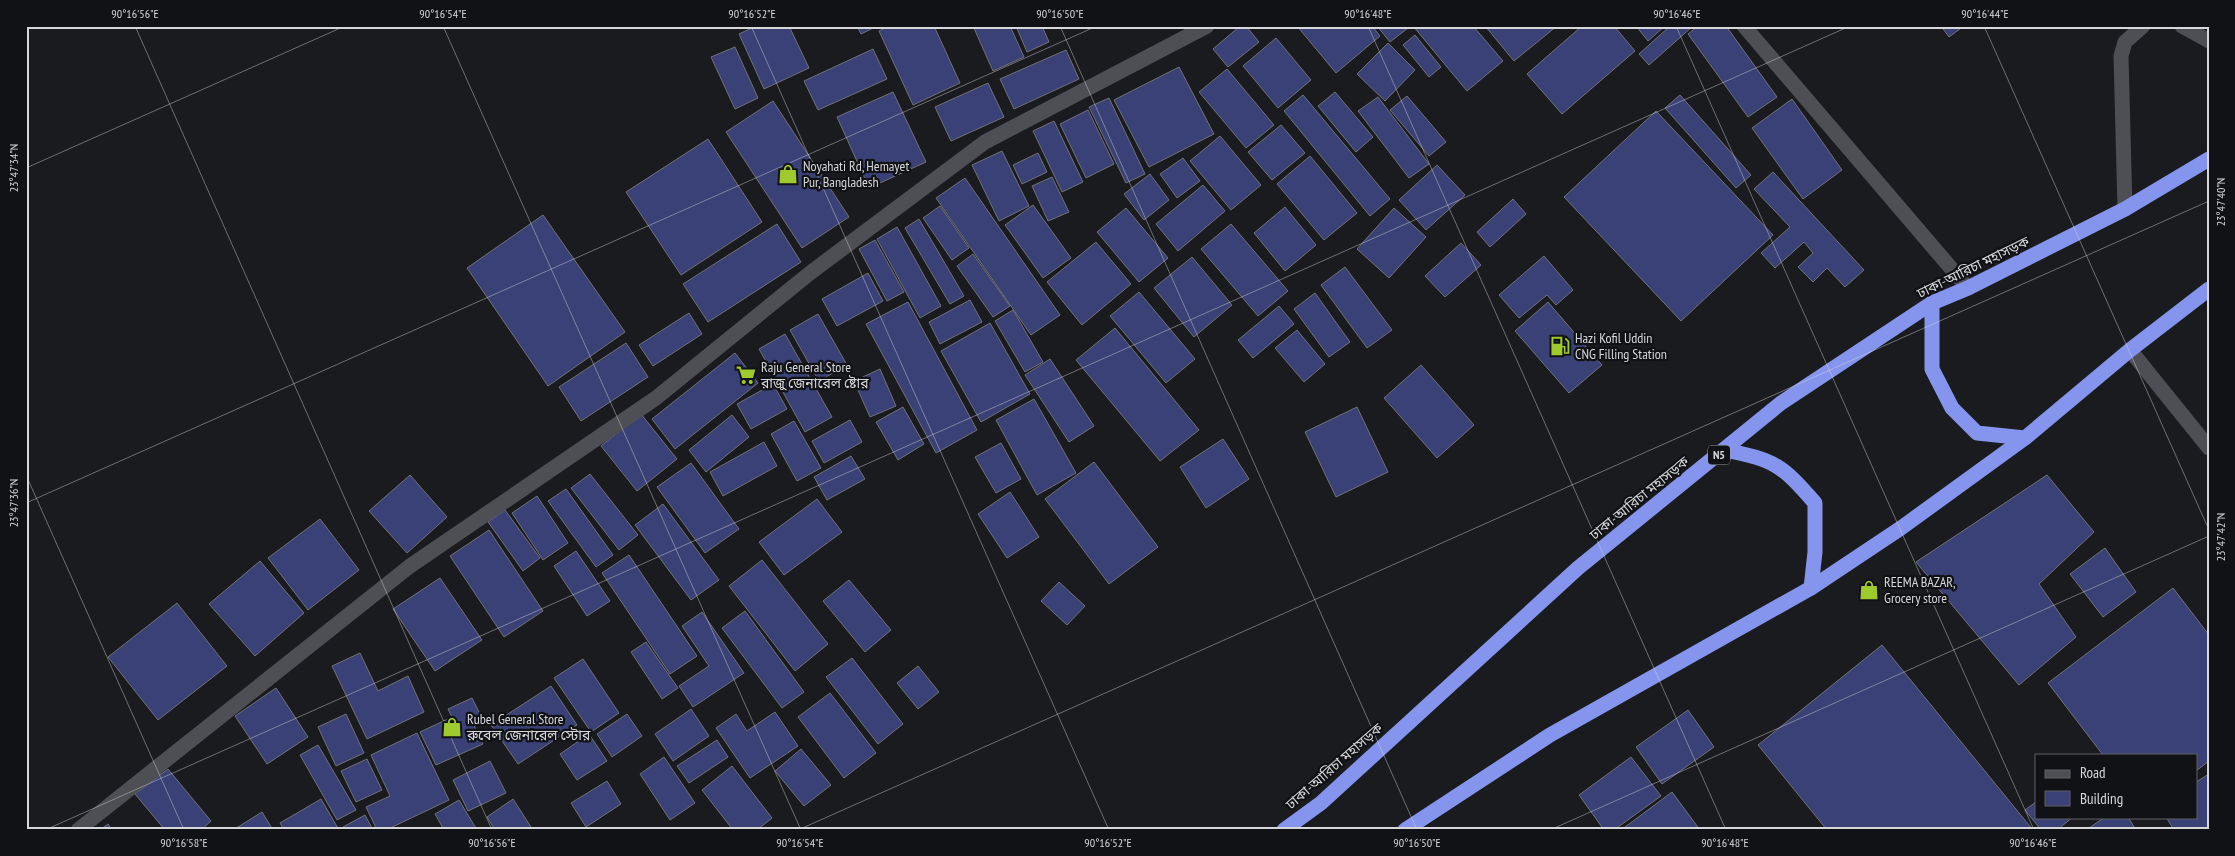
<svg xmlns="http://www.w3.org/2000/svg" width="2235" height="856" font-family="'PT Sans Narrow','Noto Sans Bengali',sans-serif">
<style>
.building{fill:#394177;stroke:#717277}
.lines{fill:none;stroke-linecap:round;stroke-linejoin:round}
.minor{stroke:#4e4f54;stroke-width:15}
.highway{stroke:#8595ee;stroke-width:15}
.ticks{fill:none;stroke:#d6d7da;stroke-width:1;stroke-opacity:0.45}
.labels{text-anchor:middle;stroke-width:4.5;stroke-linejoin:round;paint-order:stroke}
.shield{fill:#111215;stroke:#9b9c9f;stroke-width:1}
.shield-label{font-size:12px;font-weight:bold;fill:#d6d7da}
.poi-label{font-size:14px;fill:#d6d7da;stroke:#111215;text-anchor:start}
.street-label{font-size:14px;fill:#d6d7da;stroke:#111215}
.neatline{fill:none;stroke:#d6d7da;stroke-width:2}
.ticks-label{font-size:12px;text-anchor:middle;fill:#d6d7da}
</style>
<rect width="100%" height="100%" fill="#1a1b1e"/>
<!-- building -->
<g class="building">
<path d="M756,26H789L809,68L764,89L739,34Z"/>
<path d="M857,26H877L861,34Z"/>
<path d="M889,26H934L960,83L913,105L879,31Z"/>
<path d="M973,26H1010L1024,57L993,71Z"/>
<path d="M1016,26H1042L1049,42L1027,52Z"/>
<path d="M1240,26H1246L1259,42L1228,67L1213,49Z"/>
<path d="M1297,26H1372L1380,36L1336,73Z"/>
<path d="M1377,26H1406L1408,28L1390,42Z"/>
<path d="M1413,26H1473L1503,61L1467,91Z"/>
<path d="M1485,26H1557L1514,61Z"/>
<path d="M1582,26H1614L1635,51L1562,114L1527,74Z"/>
<path d="M1636,26H1665L1648,41Z"/>
<path d="M1670,26H1693L1649,65L1639,54Z"/>
<path d="M1698,26H1726L1777,97L1748,117L1688,34Z"/>
<path d="M1941,26H1964L1949,37Z"/>
<path d="M1415,35L1441,67L1429,77L1403,45Z"/>
<path d="M1276,38L1311,80L1278,108L1243,66Z"/>
<path d="M1388,43L1415,70L1385,101L1357,74Z"/>
<path d="M735,47L758,98L735,109L711,57Z"/>
<path d="M873,49L887,79L818,110L804,81Z"/>
<path d="M1066,50L1079,79L1014,109L1000,79Z"/>
<path d="M1179,67L1214,134L1149,167L1114,100Z"/>
<path d="M1227,69L1274,125L1246,148L1199,92Z"/>
<path d="M988,83L1004,117L951,141L935,107Z"/>
<path d="M893,92L926,162L869,188L837,117Z"/>
<path d="M1335,92L1373,137L1356,152L1318,106Z"/>
<path d="M1303,95L1390,199L1370,216L1284,111Z"/>
<path d="M1680,95L1751,175L1736,188L1665,108Z"/>
<path d="M1407,96L1446,142L1429,156L1390,110Z"/>
<path d="M1378,97L1429,164L1409,178L1358,111Z"/>
<path d="M1109,98L1145,174L1126,183L1089,107Z"/>
<path d="M1792,99L1842,170L1803,199L1752,128Z"/>
<path d="M773,101L849,217L802,248L726,132Z"/>
<path d="M1088,110L1114,164L1086,178L1060,124Z"/>
<path d="M1656,111L1773,235L1681,321L1564,197Z"/>
<path d="M1054,121L1083,182L1062,192L1033,131Z"/>
<path d="M1281,125L1305,153L1272,180L1248,152Z"/>
<path d="M1220,136L1261,185L1231,210L1190,161Z"/>
<path d="M708,139L762,222L681,275L626,192Z"/>
<path d="M1002,151L1029,206L999,221L972,165Z"/>
<path d="M1038,153L1047,172L1022,184L1013,165Z"/>
<path d="M1310,156L1357,213L1324,240L1277,184Z"/>
<path d="M1183,158L1200,181L1177,198L1160,174Z"/>
<path d="M1437,165L1465,195L1426,230L1399,200Z"/>
<path d="M1773,172L1864,270L1845,287L1827,268L1813,282L1798,267L1813,253L1804,242L1775,268L1761,253L1790,227L1754,189Z"/>
<path d="M1150,174L1169,200L1144,220L1124,194Z"/>
<path d="M1052,177L1069,212L1048,221L1032,186Z"/>
<path d="M965,178L1060,315L1031,335L936,198Z"/>
<path d="M1203,185L1225,211L1178,251L1156,224Z"/>
<path d="M1513,199L1526,214L1490,247L1477,232Z"/>
<path d="M1033,205L1071,258L1043,278L1005,225Z"/>
<path d="M940,206L969,248L952,260L923,218Z"/>
<path d="M1285,207L1316,245L1285,271L1254,233Z"/>
<path d="M1126,208L1168,258L1139,282L1097,232Z"/>
<path d="M1394,208L1426,237L1389,278L1357,249Z"/>
<path d="M543,215L625,332L548,386L467,268Z"/>
<path d="M919,219L964,296L950,304L905,228Z"/>
<path d="M777,224L801,262L708,322L683,284Z"/>
<path d="M1231,224L1288,291L1258,316L1201,249Z"/>
<path d="M897,227L941,306L920,318L877,239Z"/>
<path d="M875,240L904,292L887,301L859,249Z"/>
<path d="M1096,242L1131,284L1082,325L1047,282Z"/>
<path d="M1461,243L1481,265L1445,297L1425,276Z"/>
<path d="M973,254L1010,306L993,317L957,266Z"/>
<path d="M1544,256L1573,290L1556,305L1547,295L1519,318L1499,295Z"/>
<path d="M1192,257L1232,305L1194,337L1154,288Z"/>
<path d="M1345,267L1392,330L1367,348L1321,285Z"/>
<path d="M868,273L883,301L837,326L822,299Z"/>
<path d="M1139,292L1195,359L1166,383L1110,316Z"/>
<path d="M1315,293L1350,342L1329,357L1294,309Z"/>
<path d="M970,300L982,322L940,344L929,322Z"/>
<path d="M908,302L977,430L936,453L866,324Z"/>
<path d="M1548,302L1602,365L1569,393L1515,331Z"/>
<path d="M1279,306L1294,324L1253,358L1238,340Z"/>
<path d="M1013,310L1043,362L1025,372L995,321Z"/>
<path d="M689,313L702,334L653,366L639,345Z"/>
<path d="M818,314L847,365L819,381L790,330Z"/>
<path d="M990,323L1030,394L981,422L941,351Z"/>
<path d="M1115,328L1199,430L1160,461L1076,360Z"/>
<path d="M1297,330L1325,364L1304,382L1275,348Z"/>
<path d="M785,334L832,417L805,432L759,349Z"/>
<path d="M626,343L648,377L581,421L559,387Z"/>
<path d="M735,353L758,383L675,449L652,419Z"/>
<path d="M1050,359L1094,426L1069,442L1025,375Z"/>
<path d="M1421,365L1474,425L1437,458L1384,398Z"/>
<path d="M880,369L896,406L870,417L854,381Z"/>
<path d="M773,384L787,409L751,429L737,404Z"/>
<path d="M1034,399L1076,473L1037,495L996,420Z"/>
<path d="M903,407L924,444L898,460L876,422Z"/>
<path d="M1357,407L1388,472L1336,497L1305,432Z"/>
<path d="M641,414L677,459L637,491L601,446Z"/>
<path d="M732,415L749,437L706,472L689,450Z"/>
<path d="M850,420L862,442L824,463L812,441Z"/>
<path d="M794,421L821,468L797,481L771,434Z"/>
<path d="M1223,439L1249,479L1206,508L1180,467Z"/>
<path d="M764,442L777,466L723,496L710,472Z"/>
<path d="M1001,443L1021,479L996,493L975,457Z"/>
<path d="M851,456L865,479L827,500L814,477Z"/>
<path d="M1094,462L1158,547L1109,584L1045,499Z"/>
<path d="M691,463L739,529L705,553L657,487Z"/>
<path d="M590,474L638,535L619,550L571,488Z"/>
<path d="M410,475L447,517L407,553L369,511Z"/>
<path d="M2047,475L2094,532L2039,584L2076,637L2019,685L1916,562Z"/>
<path d="M566,489L613,555L596,567L548,501Z"/>
<path d="M1010,492L1039,537L1007,558L978,514Z"/>
<path d="M537,496L568,543L543,560L512,513Z"/>
<path d="M817,499L842,532L784,575L759,542Z"/>
<path d="M663,504L719,580L691,600L635,525Z"/>
<path d="M505,510L540,558L523,571L488,522Z"/>
<path d="M320,519L359,570L308,610L268,558Z"/>
<path d="M489,530L543,611L504,637L450,556Z"/>
<path d="M2105,548L2136,592L2103,617L2070,574Z"/>
<path d="M576,551L610,601L587,616L554,566Z"/>
<path d="M629,555L697,656L670,674L602,573Z"/>
<path d="M762,560L828,644L795,671L729,586Z"/>
<path d="M260,561L304,613L255,656L209,604Z"/>
<path d="M440,578L482,640L435,671L393,609Z"/>
<path d="M849,580L891,630L865,652L823,601Z"/>
<path d="M1059,582L1085,606L1067,625L1041,601Z"/>
<path d="M2173,588L2209,635V761L2196,771V755H2103L2048,683Z"/>
<path d="M177,603L227,666L158,720L108,657Z"/>
<path d="M745,611L804,692L782,708L722,628Z"/>
<path d="M702,612L744,673L693,707L679,686L709,666L682,626Z"/>
<path d="M646,642L678,688L662,699L631,652Z"/>
<path d="M1882,645L2033,830H1827L1758,745Z"/>
<path d="M360,653L378,691L408,676L424,712L367,739L332,666Z"/>
<path d="M852,658L903,724L878,744L826,677Z"/>
<path d="M583,659L619,713L591,732L554,678Z"/>
<path d="M918,666L939,692L918,709L897,683Z"/>
<path d="M551,686L577,725L518,764L491,725Z"/>
<path d="M276,688L308,737L267,764L235,716Z"/>
<path d="M830,693L876,753L844,778L798,717Z"/>
<path d="M472,698L482,718L473,723L483,744L436,765L420,732L452,717L448,709Z"/>
<path d="M691,709L709,736L673,761L655,734Z"/>
<path d="M1688,710L1714,747L1662,784L1636,747Z"/>
<path d="M775,712L798,746L750,778L716,728L736,714L747,731Z"/>
<path d="M346,714L364,753L336,766L318,727Z"/>
<path d="M627,714L642,736L612,757L597,734Z"/>
<path d="M417,733L449,800L386,830H377L366,807L390,796L371,755Z"/>
<path d="M589,734L607,761L577,780L560,754Z"/>
<path d="M717,740L728,757L689,783L677,766Z"/>
<path d="M318,745L356,810L337,820L300,755Z"/>
<path d="M801,749L831,785L804,806L775,771Z"/>
<path d="M664,757L695,803L670,820L640,774Z"/>
<path d="M1631,757L1661,796L1614,830H1604L1579,795Z"/>
<path d="M367,759L382,790L356,802L341,771Z"/>
<path d="M490,761L506,793L468,811L453,780Z"/>
<path d="M732,766L772,818L757,830H733L702,790Z"/>
<path d="M168,769L211,821L201,830H165L135,794Z"/>
<path d="M2209,774V830H2174L2166,817H2196V782Z"/>
<path d="M607,781L621,804L586,827L571,803Z"/>
<path d="M1672,792L1700,830H1621Z"/>
<path d="M321,799L339,830H284L280,823Z"/>
<path d="M513,799L533,830H495L487,817Z"/>
<path d="M459,800L477,830H444L435,814Z"/>
<path d="M2036,802V817H2073L2057,830H2041L2025,810Z"/>
<path d="M262,812L273,830H233Z"/>
<path d="M365,815L373,830H345L343,827Z"/>
<path d="M2105,817H2128L2136,830H2086Z"/>
<path d="M108,824L112,830H100Z"/>
</g>
<g class="lines">
<!-- minor -->
<g class="minor">
<path d="M1744,26L1968,288"/>
<path d="M2182,26L2209,41"/>
<path d="M2125,209L2121,56L2125,42L2143,26"/>
<path d="M2130,350L2209,448"/>
<path d="M78,830L410,566L656,398L810,273L985,142L1207,26"/>
</g>
<!-- highway -->
<g class="highway">
<path d="M1932,303V369L1952,408L1977,433L2025,438"/>
<path d="M1725,450C1775,460 1782,465 1815,503V552L1811,588"/>
<path d="M1284,830L1321,803L1578,568L1781,403L1932,303L1968,288L2125,209L2209,159"/>
<path d="M1405,830L1550,735L1811,588L1901,528L2025,438L2130,350L2209,289"/>
</g>
</g>
<!-- ticks -->
<path class="ticks" d="M135,26L492,830M443,26L801,830M751,26L1109,830M1060,26L1417,830M1368,26L1726,830M1676,26L2034,830M1984,26L2209,530M26,168L345,26M26,475L184,830M26,503L1097,26M45,830L1850,26M798,830L2209,201M1550,830L2209,536"/>
<!-- icons -->
<defs>
<symbol id="shop-bare" viewBox="-9 -9 18 18"><path d="M-5-2.5h2.3a2.7 3.5 0 0 1 5.4 0H5L5.5 6h-11ZM-1.5-2.5h3a1.5 2.3 0 0 0-3 0Z" fill="#9eca2e" stroke="#111215" stroke-width="2.5" paint-order="stroke"/></symbol>
<symbol id="fuel-bare" viewBox="-9 -9 18 18"><path d="M-5.5-6h7V0h2V4h1.3V-2.5L3-4.5l.8-.8L6-3V5H2.5V1h-1V6h-7ZM-4.2-4.7v3.2H.2V-4.7Z" fill="#9eca2e" stroke="#111215" stroke-width="2.5" paint-order="stroke"/></symbol>
<symbol id="supermarket-bare" viewBox="-9 -9 18 18"><path d="M-6-5.5h2.5l.6 2H6L4.5 2H-2.5L-4.4-4H-6ZM-1.5 3.2a1.3 1.3 0 1 0 .1 0ZM3 3.2a1.3 1.3 0 1 0 .1 0Z" fill="#9eca2e" stroke="#111215" stroke-width="2.5" paint-order="stroke"/></symbol>
</defs>
<g fill-rule="evenodd">
<use href="#shop-bare" x="774" y="160" width="28" height="28"/>
<use href="#fuel-bare" x="1546" y="332" width="28" height="28"/>
<use href="#supermarket-bare" x="732" y="361" width="28" height="28"/>
<use href="#shop-bare" x="1855" y="576" width="28" height="28"/>
<use href="#shop-bare" x="438" y="713" width="28" height="28"/>
</g>
<g class="labels">
<!-- shield labels -->
<rect class="shield" x="1708" y="445.5" width="22" height="19" rx="4"/>
<g class="shield-label">
<text x="1719" y="459">N5</text>
</g>
<!-- poi labels -->
<g class="poi-label">
<text x="803" y="171">Noyahati Rd, Hemayet<tspan x="803" dy="16">Pur, Bangladesh</tspan></text>
<text x="1575" y="343">Hazi Kofil Uddin<tspan x="1575" dy="16">CNG Filling Station</tspan></text>
<text x="761" y="372">Raju General Store<tspan x="761" dy="16">রাজু জেনারেল ষ্টোর</tspan></text>
<text x="1884" y="587">REEMA BAZAR,<tspan x="1884" dy="16">Grocery store</tspan></text>
<text x="467" y="724">Rubel General Store<tspan x="467" dy="16">রুবেল জেনারেল স্টোর</tspan></text>
</g>
<!-- street labels -->
<g class="street-label">
<text transform="translate(1973 267) rotate(-26)" y="5">ঢাকা-আরিচা মহাসড়ক</text>
<text transform="translate(1639 498) rotate(-39)" y="5">ঢাকা-আরিচা মহাসড়ক</text>
<text transform="translate(1334 766) rotate(-41)" y="5">ঢাকা-আরিচা মহাসড়ক</text>
</g>
</g>
<!-- border -->
<rect width="2235" height="856" fill="none" stroke="#111215" stroke-width="55"/>
<!-- legend -->
<rect x="2035" y="754" width="162" height="65" fill="#111215" stroke="#606164"/>
<rect x="2045" y="770" width="25" height="8" fill="#4e4f54" stroke="#606164"/>
<text x="2080" y="778" font-size="15" fill="#d6d7da">Road</text>
<rect x="2045" y="791" width="25" height="15" fill="#394177" stroke="#606164"/>
<text x="2080" y="804" font-size="15" fill="#d6d7da">Building</text>
<rect x="28" y="28" width="2180" height="800" class="neatline"/>
<g class="ticks-label">
<text x="135" y="18">90°16'56"E</text>
<text x="443" y="18">90°16'54"E</text>
<text x="752" y="18">90°16'52"E</text>
<text x="1060" y="18">90°16'50"E</text>
<text x="1368" y="18">90°16'48"E</text>
<text x="1677" y="18">90°16'46"E</text>
<text x="1985" y="18">90°16'44"E</text>
<text transform="translate(14 168) rotate(-90)" y="4">23°47'34"N</text>
<text transform="translate(2221 202) rotate(-90)" y="4">23°47'40"N</text>
<text transform="translate(14 503) rotate(-90)" y="4">23°47'36"N</text>
<text transform="translate(2221 537) rotate(-90)" y="4">23°47'42"N</text>
<text x="184" y="847">90°16'58"E</text>
<text x="492" y="847">90°16'56"E</text>
<text x="800" y="847">90°16'54"E</text>
<text x="1108" y="847">90°16'52"E</text>
<text x="1417" y="847">90°16'50"E</text>
<text x="1725" y="847">90°16'48"E</text>
<text x="2033" y="847">90°16'46"E</text>
</g>
</svg>
